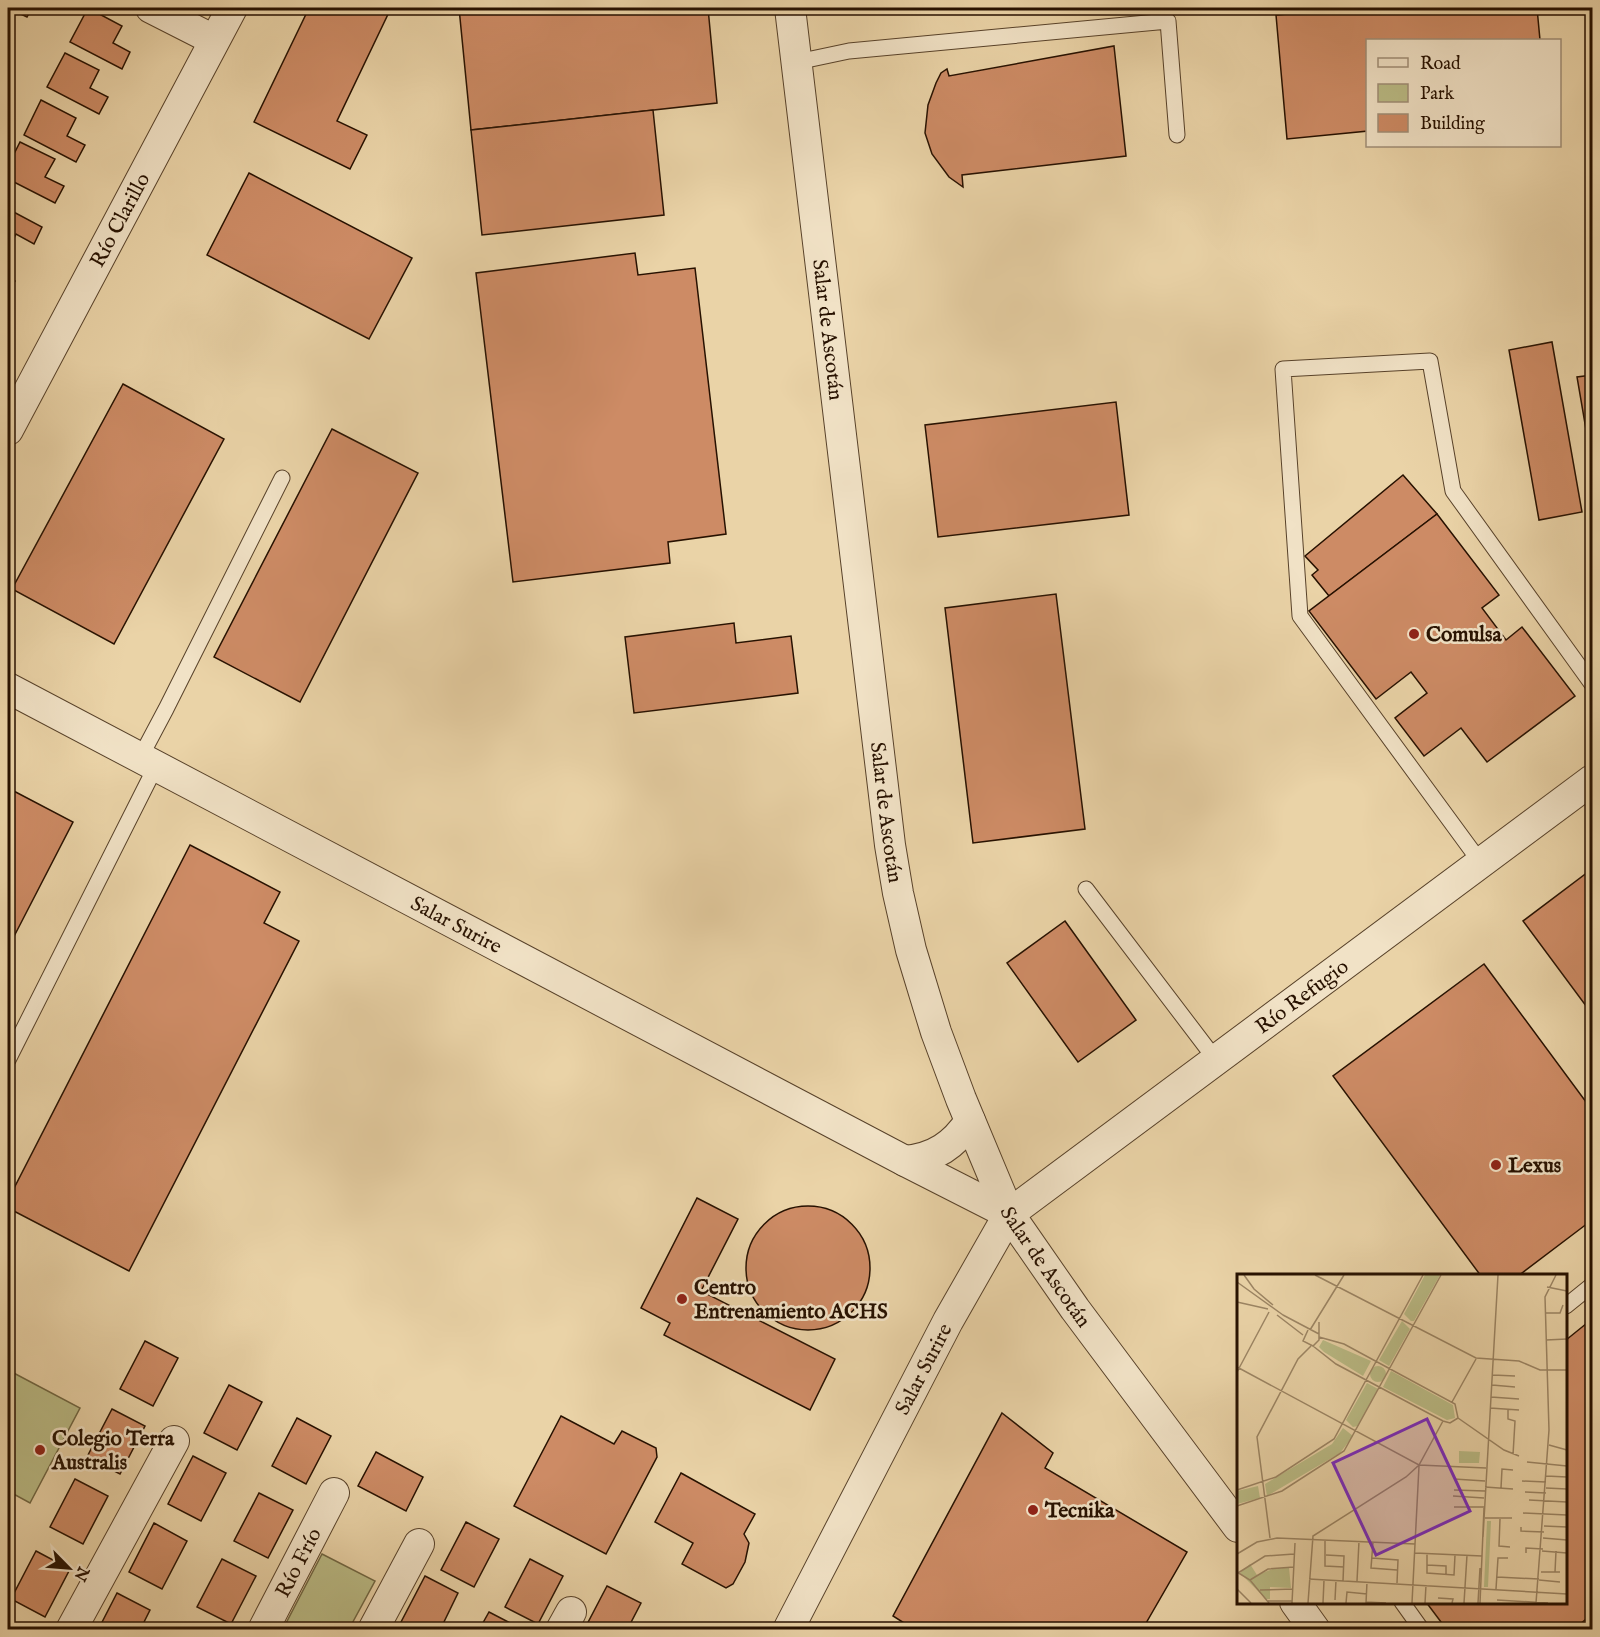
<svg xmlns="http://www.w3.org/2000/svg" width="1600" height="1637" font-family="'IM FELL English',serif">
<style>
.green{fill:#babb85;stroke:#706642;stroke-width:1.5}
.building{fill:#cd8b65;stroke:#271100;stroke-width:1.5}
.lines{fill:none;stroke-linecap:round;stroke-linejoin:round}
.lane-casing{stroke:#58422a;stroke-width:17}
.street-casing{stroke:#58422a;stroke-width:32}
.lane{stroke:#f1e2c6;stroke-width:15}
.street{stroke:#f1e2c6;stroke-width:30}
.poi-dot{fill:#8f2418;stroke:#f1e2c6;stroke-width:2}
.labels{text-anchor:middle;stroke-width:5;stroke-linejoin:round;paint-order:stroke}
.street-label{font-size:21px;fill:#271100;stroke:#f1e2c6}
.poi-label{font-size:21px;font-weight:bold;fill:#271100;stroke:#f1e2c6;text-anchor:start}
.inset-road{fill:none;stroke:#9c8564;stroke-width:1.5}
.view{fill:#7b2cbf;fill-opacity:0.15;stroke:#7b2cbf;stroke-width:3}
.inset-edge{fill:none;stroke:#271100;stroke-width:3}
</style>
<rect width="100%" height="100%" fill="#ead3a7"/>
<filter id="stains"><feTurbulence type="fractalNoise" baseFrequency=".00333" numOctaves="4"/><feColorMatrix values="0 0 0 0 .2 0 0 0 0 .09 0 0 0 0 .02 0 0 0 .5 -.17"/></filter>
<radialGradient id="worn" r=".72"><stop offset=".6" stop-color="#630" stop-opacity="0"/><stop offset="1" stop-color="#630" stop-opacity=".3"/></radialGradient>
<!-- green -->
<g class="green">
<path d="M8,1370L80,1408L30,1503L8,1491Z"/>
<path d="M322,1554L375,1581L349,1629H283Z"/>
</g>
<!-- building -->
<g class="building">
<path d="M8,8H32L27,17Z"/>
<path d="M88,8L122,26L113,43L130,52L122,69L70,42Z"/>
<path d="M309,8H391L337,121L367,135L350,169L254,122Z"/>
<path d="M459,8H708L717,103L471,130Z"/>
<path d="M1360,8H1537L1540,40H1368V131L1287,139L1276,15Z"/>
<path d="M1114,46L1126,156L962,175L963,187L949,177L932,154L925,133L928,105L936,83L941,73L947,69L949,76Z"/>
<path d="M65,53L99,70L90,88L108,97L99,114L47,87Z"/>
<path d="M41,100L76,118L67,136L85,145L76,162L24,135Z"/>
<path d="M653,110L664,215L482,235L471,130Z"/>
<path d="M20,142L55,159L45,177L64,186L55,203L8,179V166Z"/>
<path d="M249,173L412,258L369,339L207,255Z"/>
<path d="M8,209L42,227L34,244L16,234L8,251Z"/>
<path d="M635,253L638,275L695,268L726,534L668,542L670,563L513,582L476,273Z"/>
<path d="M8,277L15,281L8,294Z"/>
<path d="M1552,342L1582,512L1539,520L1509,350Z"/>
<path d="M1592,375V446L1589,447L1577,377Z"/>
<path d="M123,384L224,439L114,644L12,589Z"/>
<path d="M1116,402L1129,515L938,537L925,425Z"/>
<path d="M332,429L418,473L300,702L214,657Z"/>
<path d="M1403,475L1437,514L1329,596L1312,575L1318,570L1305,556Z"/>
<path d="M1437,514L1499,595L1482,608L1506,640L1522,627L1575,696L1487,762L1461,728L1424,756L1395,718L1427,693L1411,672L1376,699L1309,611Z"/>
<path d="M1056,594L1085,829L973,843L945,608Z"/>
<path d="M734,623L736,643L791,636L798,693L634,713L625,637Z"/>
<path d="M8,788L73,822L8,948Z"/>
<path d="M190,845L280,892L264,923L299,941L129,1271L8,1208V1200Z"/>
<path d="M1592,869V1014L1523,921Z"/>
<path d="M1065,921L1136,1020L1078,1062L1007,963Z"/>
<path d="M1484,964L1592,1110V1220L1518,1276H1481L1333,1076Z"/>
<path d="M697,1198L738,1219L701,1291L835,1359L810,1410L664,1335L670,1323L641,1308Z"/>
<circle cx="808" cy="1268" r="62"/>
<path d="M1592,1319V1614L1573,1630H1447L1426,1602H1566V1340Z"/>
<path d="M145,1341L178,1358L153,1406L120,1389Z"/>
<path d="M229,1385L262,1402L237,1450L204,1433Z"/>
<path d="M112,1409L145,1426L120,1474L87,1457Z"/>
<path d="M1002,1413L1053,1453L1045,1468L1187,1552L1142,1630H915L893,1616Z"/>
<path d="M561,1416L614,1444L622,1431L656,1448L657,1457L606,1554L514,1506Z"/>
<path d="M297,1418L331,1436L306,1484L272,1466Z"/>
<path d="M376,1452L423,1477L406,1511L358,1486Z"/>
<path d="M193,1456L226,1473L201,1521L168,1504Z"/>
<path d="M681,1473L755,1514L744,1534L749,1543L745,1562L733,1584L726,1588L682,1564L693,1543L655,1522Z"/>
<path d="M75,1479L108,1496L83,1544L50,1527Z"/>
<path d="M259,1493L293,1510L268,1558L234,1541Z"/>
<path d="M466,1522L499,1539L474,1587L441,1570Z"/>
<path d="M154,1523L187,1541L162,1589L129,1572Z"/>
<path d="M36,1551L70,1569L45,1617L11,1599Z"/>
<path d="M222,1559L256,1576L231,1624L197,1607Z"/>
<path d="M530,1559L563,1576L538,1624L505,1607Z"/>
<path d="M425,1576L458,1593L440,1630H411L400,1624Z"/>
<path d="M607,1586L641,1603L627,1630H584Z"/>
<path d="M117,1593L150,1610L140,1630H98Z"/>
<path d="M489,1612L522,1629V1630H479Z"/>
</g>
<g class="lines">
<defs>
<g id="lane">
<path d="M797,62L849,51L1168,21L1177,135"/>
<path d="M140,758L166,709L282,478"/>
<path d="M1481,863L1300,616L1283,369L1430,361L1453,491L1592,684"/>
<path d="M1086,889L1216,1060"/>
<path d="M8,1060L156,766"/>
<path d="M1566,1306L1592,1285"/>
<path d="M1402,1602L1422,1630"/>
</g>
<g id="street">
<path d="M151,8L214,40"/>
<path id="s1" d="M790,8L890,845L898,893L911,950L936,1032L961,1099L1009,1214L1075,1309L1238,1527"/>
<path id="s2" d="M8,430L232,8"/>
<path id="s3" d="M8,688L905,1161L1009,1214"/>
<path d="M905,1161C935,1158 954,1145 970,1121"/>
<path d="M1295,1602L1315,1630"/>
<path d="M71,1630L174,1441"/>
<path id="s4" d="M263,1630L334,1493"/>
<path d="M373,1630L419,1544"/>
<path d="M561,1630L571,1612"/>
<path id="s5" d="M788,1630L948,1321L1009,1214L1592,780"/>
</g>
</defs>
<!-- lane casing -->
<use href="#lane" class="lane-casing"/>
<!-- street casing -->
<use href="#street" class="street-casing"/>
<!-- lane -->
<use href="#lane" class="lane"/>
<!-- street -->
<use href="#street" class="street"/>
</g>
<!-- markers -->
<g class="poi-dot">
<circle cx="1414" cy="634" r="6"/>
<circle cx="1496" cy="1165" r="6"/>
<circle cx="682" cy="1299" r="6"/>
<circle cx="40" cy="1450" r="6"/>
<circle cx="1033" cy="1510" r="6"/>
</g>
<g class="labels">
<!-- street labels -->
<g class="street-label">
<text dy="7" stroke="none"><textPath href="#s2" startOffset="238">Río Clarillo</textPath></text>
<text dy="7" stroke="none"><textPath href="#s1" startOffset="324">Salar de Ascotán</textPath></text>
<text dy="7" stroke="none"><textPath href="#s1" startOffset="810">Salar de Ascotán</textPath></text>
<text dy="7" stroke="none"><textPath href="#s3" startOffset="507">Salar Surire</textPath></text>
<text dy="7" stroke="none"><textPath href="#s5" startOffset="836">Río Refugio</textPath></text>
<text dy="7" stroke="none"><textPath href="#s1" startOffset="1296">Salar de Ascotán</textPath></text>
<text dy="7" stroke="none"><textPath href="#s5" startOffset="294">Salar Surire</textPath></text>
<text dy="7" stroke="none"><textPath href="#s4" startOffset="76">Río Frío</textPath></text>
</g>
<!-- poi labels -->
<g class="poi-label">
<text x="1426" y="641">Comulsa</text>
<text x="1508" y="1172">Lexus</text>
<text x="694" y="1294">Centro<tspan x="694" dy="24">Entrenamiento ACHS</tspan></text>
<text x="52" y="1445">Colegio Terra<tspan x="52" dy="24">Australis</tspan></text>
<text x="1045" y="1517">Tecnika</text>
</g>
</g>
<!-- overview -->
<g transform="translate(1237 1274)">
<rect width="330" height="330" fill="#ead3a7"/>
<path d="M188,1H203L177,47H174L167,40ZM165,47L173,55L152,92L142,86ZM86,66L134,87L126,102L87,78L82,73ZM133 100a8 8 0 1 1 16 0a8 8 0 1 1-16 0ZM154,97L216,131L218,144L210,146L146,113ZM130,109L141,115L121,152L116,153L109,146ZM106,154L116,162L103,179L30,222L28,210L95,170ZM222,177L243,178L242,189H222ZM21,212L23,224L0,230V217ZM250,247H254L251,313H247ZM13,290L20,301L38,294H52L54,314L33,313V325H29L3,299Z" fill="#babb85"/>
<path class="inset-road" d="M7,1L17,15L36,31M78,1L239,84L282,87L303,96H330M0,8L46,41M310,13L330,17M0,28L31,35M308,39H323L326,31M40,41L66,61M46,41L82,60M71,56L66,67L76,72L82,66V48M73,56L107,1M82,63L107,70L218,130L221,144M309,66L330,65M76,72L99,90L206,147L213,149L221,144M0,93L182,191L249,194M0,98L32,38M256,101L278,102M255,111L278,113M254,123L282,125M215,128L239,85M253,134L282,136M271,135V145L278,147L276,181M221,144L267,176L282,182M312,171L330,176M290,188L330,192M309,202L330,203M217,205L248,207M285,207L309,208M248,213L276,215M264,214L265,195L276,196M309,214L330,215M0,216L39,203L97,165L186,1M217,216L248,217M288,218L309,219M216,222L247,224M292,226L330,228M0,232L45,217L107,177L204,1M217,233H247M286,239L330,241M248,244H275M263,245L262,272L273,273M307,252L330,253M284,253V257L307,258M246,263L261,1M33,264L20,163L61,85L74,72M306,264L330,266M88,266V292L107,293M136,268L134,294L160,296M305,277L330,279M178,279L245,282M289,279V274L306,275M0,280L20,268L40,264L178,270M190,280V299L217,301L218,281M89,281L107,282L106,307M135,284L161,286L160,309M190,291L209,292V300M0,298L13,306L32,329M304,298H323M318,298L319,277M1,299L28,282L57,280M260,303L302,305M72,305L330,320M13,306L31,295L57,293M302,306L323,308M120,307L122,267M0,315L14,329M259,315L261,284H271M23,316L56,315M201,324L216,325L215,329M98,326L99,306M260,326L311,329M31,327H55M129,328L149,329M55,329L58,269M71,329L76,262L169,203L182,191L206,147M86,329L87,306M109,329L110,318L130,320M129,329L130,308M175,329L182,192M188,329L189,311M227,329L230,281M241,329L243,294M243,329L247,234M299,329L312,156L308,23L319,1"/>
<path class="view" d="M190,145L233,237L139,281L96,189Z"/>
<rect width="330" height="330" class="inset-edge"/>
</g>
<!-- margin -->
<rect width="1600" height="1637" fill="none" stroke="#ead3a7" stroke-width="30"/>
<rect x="9" y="9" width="1582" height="1619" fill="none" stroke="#271100" stroke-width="3"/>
<rect x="15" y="15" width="1570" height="1607" fill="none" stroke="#271100" stroke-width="1.5"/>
<!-- legend -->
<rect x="1366" y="39" width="195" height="108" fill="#f1e2c6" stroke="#a08e77" stroke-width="1.5"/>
<rect x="1378" y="58" width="30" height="9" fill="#f1e2c6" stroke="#a08e77" stroke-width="1.5"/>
<text x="1420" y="69" font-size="18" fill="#271100">Road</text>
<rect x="1378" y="84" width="30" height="18" fill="#babb85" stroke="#a08e77" stroke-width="1.5"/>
<text x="1420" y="99" font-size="18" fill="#271100">Park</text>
<rect x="1378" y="114" width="30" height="18" fill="#cd8b65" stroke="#a08e77" stroke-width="1.5"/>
<text x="1420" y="129" font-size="18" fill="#271100">Building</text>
<!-- north arrow -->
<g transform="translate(69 1568) rotate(115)" stroke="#f1e2c6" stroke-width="4.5" paint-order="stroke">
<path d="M0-4.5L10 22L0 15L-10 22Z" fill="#271100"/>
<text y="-9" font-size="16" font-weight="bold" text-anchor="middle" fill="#271100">N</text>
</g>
<rect width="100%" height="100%" filter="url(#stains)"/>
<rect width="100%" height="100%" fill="url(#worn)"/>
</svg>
